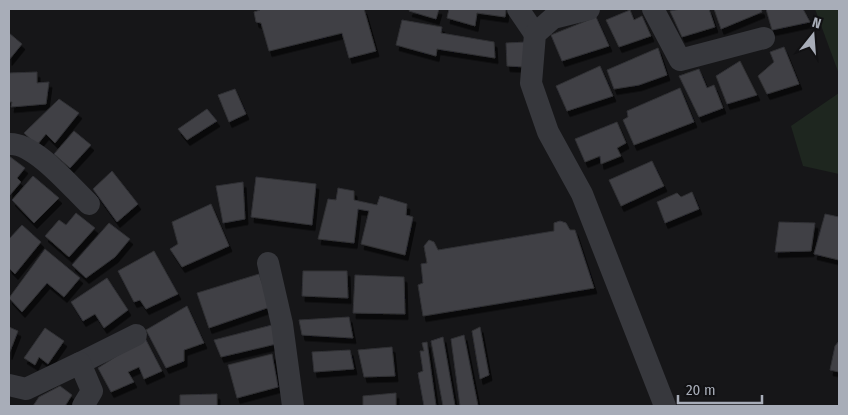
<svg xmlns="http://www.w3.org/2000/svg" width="848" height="415" font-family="'Fira Sans Condensed',sans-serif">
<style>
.green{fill:#1e261f}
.building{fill:#404145;stroke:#303034;filter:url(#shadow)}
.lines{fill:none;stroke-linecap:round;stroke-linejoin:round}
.path{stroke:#3d3f44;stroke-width:3;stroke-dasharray:2.5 4;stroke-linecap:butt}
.minor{stroke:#37383d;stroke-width:22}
</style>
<defs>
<filter id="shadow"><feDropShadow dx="3" dy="5.5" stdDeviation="0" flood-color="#0009"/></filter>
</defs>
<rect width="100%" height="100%" fill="#161618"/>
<!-- green -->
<g class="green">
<path d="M815,9H839V74Z"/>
<path d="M839,93V174L803,166L791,126Z"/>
</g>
<!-- building -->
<g class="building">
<path d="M260,9H364L376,51L349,58L342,33L269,51L261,23L256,22L254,12L260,10Z"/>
<path d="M410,9H439L436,19L409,11Z"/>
<path d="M449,9H506V10L505,17L477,13L475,26L447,18Z"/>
<path d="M681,9H709L715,27L682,37L670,11Z"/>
<path d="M714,9H761L762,12L721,29Z"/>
<path d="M766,9H803L810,22L772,30Z"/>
<path d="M630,10L634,20L642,16L651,36L619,47L606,20Z"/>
<path d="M596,17L609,46L562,61L551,35Z"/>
<path d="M402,20L442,27L441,33L494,42L495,58L437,49L436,56L396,45Z"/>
<path d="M9,33L22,44L9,60Z"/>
<path d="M526,42L525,67L507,66L506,43Z"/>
<path d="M784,47L799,84L767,94L758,76L774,62L770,52Z"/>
<path d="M658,48L667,75L639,85L614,89L607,70Z"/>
<path d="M740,61L757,95L727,104L716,76Z"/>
<path d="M600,66L613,96L567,111L556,86Z"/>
<path d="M699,69L707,88L714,85L723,108L699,117L679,76Z"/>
<path d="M37,72V83L49,82L46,104L11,107L12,102H9V73Z"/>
<path d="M680,88L694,122L634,145L623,120L628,117L627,111Z"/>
<path d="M235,89L246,114L229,122L218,95Z"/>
<path d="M59,99L79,113L55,143L46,134L37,145L24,133Z"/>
<path d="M207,109L217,121L187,140L178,129Z"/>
<path d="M617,122L626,143L617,148L621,156L601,164L600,156L585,162L575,139Z"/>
<path d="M74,131L91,145L70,168L54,154Z"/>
<path d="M9,156L25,168L17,178L21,182L10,195Z"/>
<path d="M652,161L664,186L621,206L609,180Z"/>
<path d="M112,171L138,204L117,222L93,189Z"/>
<path d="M33,176L59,198L34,223L12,200Z"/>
<path d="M256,177L316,184L312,225L251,217Z"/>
<path d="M243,182L245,219L223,223L216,186Z"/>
<path d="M338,188L354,191V200L377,205L380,196L407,204L406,215L413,217L405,255L361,244L369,211L358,209L354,243L318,239L328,199L336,200Z"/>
<path d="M692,192L699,209L665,223L657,202L677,193L681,197Z"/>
<path d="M211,204L229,246L182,267L170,249L178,244L172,222Z"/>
<path d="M76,213L95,228L69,257L45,236L59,220L66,225Z"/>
<path d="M825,214L839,217V260L814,254Z"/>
<path d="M560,221L566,223L570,230H575L594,288L423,316L418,285L423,283L421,264L427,263L424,246L429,240L434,242L438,250L554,231V223Z"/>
<path d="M779,222L815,223L811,251L775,252Z"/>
<path d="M109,223L130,239L115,257L86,278L72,265Z"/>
<path d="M22,225L41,242L15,274L9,268V239Z"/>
<path d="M45,249L80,278L64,297L47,283L22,312L9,298Z"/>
<path d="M154,251L178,294L146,309L140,300L134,302L118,271Z"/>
<path d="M303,271H347L348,298L302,296Z"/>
<path d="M259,274L270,307L209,328L197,293Z"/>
<path d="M355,275L404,277L405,314L353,313Z"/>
<path d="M107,278L128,310L104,328L95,314L83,321L71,302Z"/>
<path d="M187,306L204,343L184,350V361L166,368L146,330Z"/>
<path d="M349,317L353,338L302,335L299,320Z"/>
<path d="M272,325L276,344L221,357L214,340Z"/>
<path d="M9,327L18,331L9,354Z"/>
<path d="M480,327L489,375L480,379L472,331Z"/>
<path d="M45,328L64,341L48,364L39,357L35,365L24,358Z"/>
<path d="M464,335L478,406H460L451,339Z"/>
<path d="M443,337L455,406H443L431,341Z"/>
<path d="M145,338L162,371L144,379L139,367L128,372L134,382L111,392L98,368Z"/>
<path d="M839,341V372L830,370L835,346Z"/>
<path d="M427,342L436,406H424L418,373L423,371L420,351H424L422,343Z"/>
<path d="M392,347L395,376L364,377L358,350Z"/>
<path d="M350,350L354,369L314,372L312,352Z"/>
<path d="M272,354L278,387L237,398L228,365Z"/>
<path d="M60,386L72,395L65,406H33L39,397Z"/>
<path d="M396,393V406H363V396Z"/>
<path d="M217,394V406H180V395Z"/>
</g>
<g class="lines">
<!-- path -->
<path class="path" d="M839,9V10"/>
<!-- minor -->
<g class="minor">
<path d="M518,9L535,34"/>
<path d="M589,9L553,18L535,34L531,83L548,132L582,194L665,406"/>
<path d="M653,9L680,60L764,38"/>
<path d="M9,144C34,142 71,187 89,204"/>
<path d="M268,263L282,324L293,406"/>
<path d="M80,363L136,335"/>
<path d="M9,385L26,389L80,363L92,391L83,406"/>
</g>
</g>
<!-- border -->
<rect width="848" height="415" fill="none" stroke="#a8adb8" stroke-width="20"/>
<!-- north arrow -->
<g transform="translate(813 35) rotate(17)" stroke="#111113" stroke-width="4" paint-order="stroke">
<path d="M0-4L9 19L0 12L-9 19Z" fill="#a8adb8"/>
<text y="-8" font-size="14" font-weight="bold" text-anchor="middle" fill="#a8adb8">N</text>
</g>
<!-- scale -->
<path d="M678 395v8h84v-8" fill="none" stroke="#a8adb8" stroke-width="2.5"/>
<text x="686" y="395" font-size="15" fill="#a8adb8" stroke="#111113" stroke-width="4" paint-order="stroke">20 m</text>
</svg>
